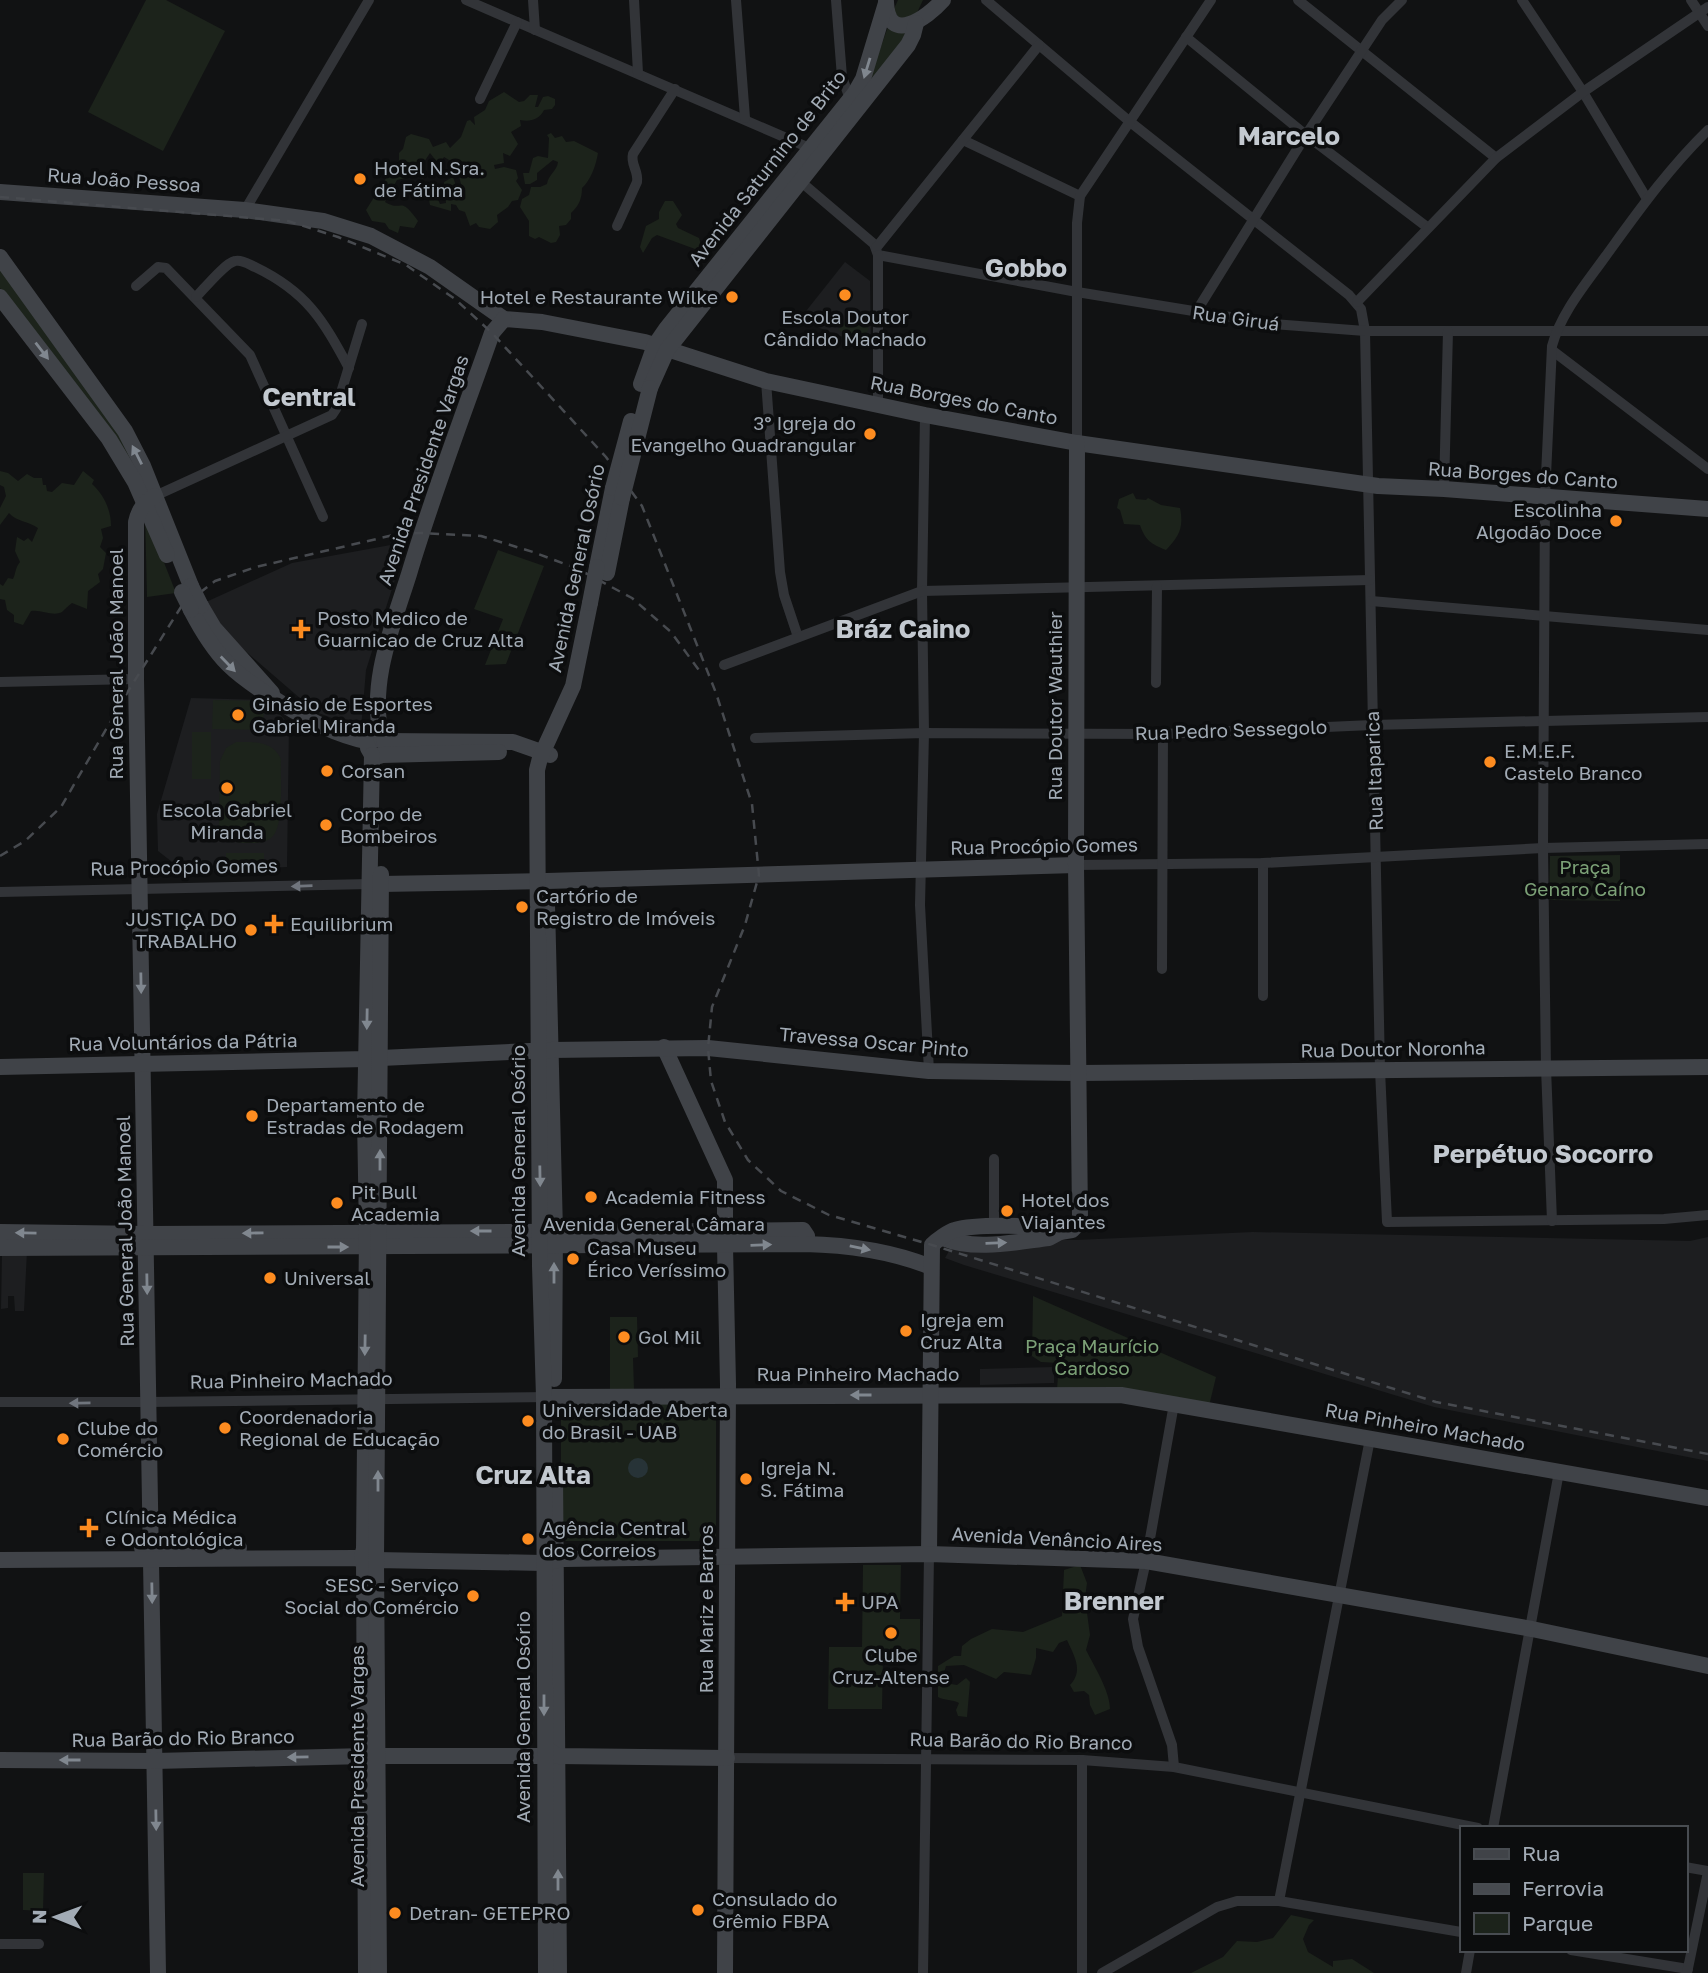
<svg xmlns="http://www.w3.org/2000/svg" width="1708" height="1973" font-family="'Golos Text',sans-serif">
<style>
.built{fill:#1d1e20}
.green{fill:#1c231b}
.water{fill:#273337}
.lines{fill:none;stroke-linecap:round;stroke-linejoin:round}
.street{stroke:#323438;stroke-width:10}
.secondary{stroke:#404348;stroke-width:16}
.rail{stroke:#474a4f;stroke-width:2.5;stroke-dasharray:9 7;stroke-linecap:butt}
.secondary-bridge{stroke:#404348;stroke-width:16}
.oneway{fill:#80878f}
.oneway2{fill:#70757d}
.poi-dot{fill:#fd8c20;stroke:#0c0d0e;stroke-width:2.5}
.labels{text-anchor:middle;stroke-width:7;stroke-linejoin:round;paint-order:stroke}
.poi-label{font-size:19px;fill:#a2abb5;stroke:#0c0d0e;text-anchor:start}
.street-label{font-size:19px;fill:#a2abb5;stroke:#0c0d0e}
.park-label{font-size:19px;fill:#7ca177;stroke:#0c0d0e}
.district-label{font-size:26px;font-weight:bold;fill:#c3c9d0;stroke:#0c0d0e}
</style>
<rect width="100%" height="100%" fill="#111213"/>
<!-- built -->
<g class="built">
<path d="M845,262L870,281L871,348L799,320Z"/>
<path d="M407,542L366,670L361,729L316,712L228,636L206,602L292,563Z"/>
<path d="M191,698L266,700L289,724L287,867L185,872L158,851L157,814Z"/>
<path d="M1253,1232L1690,1241L1708,1237V1461L1434,1407L964,1265L945,1258L956,1239L1076,1240Z"/>
<path d="M27,1251L24,1311H15L14,1296H8V1308L1,1309L2,1253Z"/>
<path d="M1054,1367V1383L980,1385V1369Z"/>
</g>
<!-- green -->
<g class="green">
<path d="M146,0H166L225,31L163,151L88,112Z"/>
<path d="M898,0H923L914,19L904,23L893,11Z"/>
<path d="M889,24L912,31L864,94Z"/>
<path d="M504,92L519,102L524,101L530,95H538L535,107H538L543,97L548,96L555,99V105L552,109L544,110C539,120 530,122 520,120L521,126L511,132L518,144L510,156L503,153L504,163L494,165L495,169L504,167L516,170L518,178L516,181L522,190L518,200L512,201L508,207L497,215L498,222L490,229L479,227L476,223L470,226L465,212L459,210L456,205L451,204V211L430,205C428,199 431,194 430,188L427,186L428,183H438L439,187L435,193L440,204L446,203L444,182L453,177L455,183L454,191L457,194L460,193L462,188L456,164L444,157L441,162H437L430,153L422,165L425,175L423,179L413,172L410,177L397,180L385,202C403,213 399,194 418,221L414,228L400,226L398,233L389,229L385,223L372,221L366,210L393,167H399V153L403,149L406,137L411,134L429,139L433,147L446,142L450,148L461,137L467,121L470,120L475,125L474,117L485,110L489,101Z"/>
<path d="M551,133L555,138L562,136L566,142L574,141L598,153C596,165 591,180 582,188C582,198 579,206 571,213V219L566,225L559,226L560,235L556,242L551,243L539,237L535,239L529,236V221L520,207L522,199L529,195L531,187H540L547,184C548,175 557,171 558,162L553,160L537,173V180L530,184H525L523,173H529L533,158L538,156L548,158L549,138L547,135Z"/>
<path d="M665,201H673L682,215L676,224L678,228L699,238L701,245L695,249L657,235L652,238L643,253L640,247L646,226L659,219V212Z"/>
<path d="M0,263L126,437L136,472L0,288Z"/>
<path d="M849,317L869,328L863,340L838,330Z"/>
<path d="M0,471L8,473L18,481L27,474L34,478H42L43,485H46L47,491L52,492L62,483L74,485L83,471L94,480L92,484C104,495 111,510 111,526L101,529L103,538L100,547L106,553L103,569L98,574L100,582L88,591L87,609L72,603C68,606 65,609 62,612C53,617 41,609 31,611L23,625L14,622V615L7,610L5,600L0,599V584L3,586L8,578L13,579C16,573 15,568 20,562L15,551L17,537L24,541L28,538L32,542L38,528C28,521 17,522 9,513L0,525V508L6,496L4,487L0,485Z"/>
<path d="M1133,493L1136,499L1146,500L1148,498L1161,505L1180,508C1184,528 1179,536 1166,550C1151,544 1145,540 1140,525L1124,524L1120,510L1117,508L1119,499Z"/>
<path d="M145,514L176,593L147,597Z"/>
<path d="M498,550L544,566L506,664L485,665L503,619L474,609Z"/>
<path d="M213,700L264,701L263,730L212,729Z"/>
<rect x="192" y="732" width="19" height="47"/>
<path d="M236,742C254,742 272,740 281,759C280,777 285,828 271,838C263,844 253,843 244,843C231,842 224,840 219,827L220,761L226,748Z"/>
<rect x="226" y="853" width="38" height="14"/>
<path d="M1620,855V901L1549,900L1550,856Z"/>
<path d="M1033,1296L1216,1377L1209,1406L1057,1389L1059,1363L1041,1362L1032,1356Z"/>
<path d="M610,1317H637L638,1357L633,1358L634,1389H610Z"/>
<rect x="561" y="1400" width="155" height="141"/>
<path d="M863,1565H901L900,1619H920V1657H883L882,1709H828L829,1647H862Z"/>
<path d="M1080,1565L1087,1583L1085,1598L1090,1635L1086,1650C1094,1666 1110,1691 1110,1709L1095,1715L1090,1705L1089,1695L1084,1691L1074,1692L1070,1685C1084,1670 1074,1656 1067,1640L1059,1643L1053,1652L1036,1648V1658L1031,1675L1004,1672L996,1679L964,1665L946,1666L943,1676L945,1683L957,1685L966,1678L970,1682L967,1717L958,1716L956,1710L959,1703C952,1699 945,1701 938,1697V1666L954,1656H961L962,1646L971,1639L992,1629L1023,1632L1062,1616L1064,1570Z"/>
<path d="M23,1873H44L43,1911L23,1910Z"/>
<path d="M1291,1915L1314,1920L1309,1925L1303,1939L1308,1952L1333,1967V1961L1352,1959L1374,1973H1191L1223,1957L1237,1941L1257,1942L1273,1938Z"/>
</g>
<!-- water -->
<circle class="water" cx="638" cy="1468" r="10"/>
<g class="lines">
<!-- street -->
<g class="street">
<path d="M466,0L812,149"/>
<path d="M533,0L535,30"/>
<path d="M634,0L638,73"/>
<path d="M736,0L745,118"/>
<path d="M836,0L842,77L850,99"/>
<path d="M986,0L1129,121L1349,295L1361,309L1365,331L1380,1070L1387,1222L1664,1219L1708,1215"/>
<path d="M1298,0L1496,158"/>
<path d="M1522,0L1583,92L1647,199"/>
<path d="M1691,0L1708,26"/>
<path d="M1186,37L1306,135L1427,227"/>
<path d="M480,99L517,22"/>
<path d="M963,140L1080,196"/>
<path d="M800,181L874,244L878,255L1077,292L1273,324L1365,331H1708"/>
<path d="M245,210L369,0"/>
<path d="M617,226L637,182C639,171 630,164 633,154L675,89"/>
<path d="M876,248L1039,45"/>
<path d="M878,255V405"/>
<path d="M136,286L158,267L166,268L250,355L323,517"/>
<path d="M196,297C204,289 225,263 235,261C242,259 250,265 255,267C307,292 323,320 349,368"/>
<path d="M1357,302L1496,158L1583,92L1708,7"/>
<path d="M1196,312L1306,135L1382,20L1402,0"/>
<path d="M1553,351L1708,469"/>
<path d="M766,381L780,572L784,595L798,637"/>
<path d="M925,415L922,591L924,733L920,905L929,1071"/>
<path d="M1077,443V223L1080,196L1211,0"/>
<path d="M1444,489L1448,331"/>
<path d="M155,496L332,415L336,409L362,324"/>
<path d="M1371,601L1708,630"/>
<path d="M724,665L922,591L1370,580"/>
<path d="M0,682L136,679"/>
<path d="M1156,683L1157,586"/>
<path d="M755,738L924,733L1163,734L1372,725L1708,717"/>
<path d="M1263,863V996"/>
<path d="M1076,865L1263,863L1543,848L1708,844"/>
<path d="M0,892L370,884"/>
<path d="M1162,969L1163,734"/>
<path d="M994,1159V1227"/>
<path d="M1552,1221L1546,1068L1543,848L1545,497L1552,346C1561,313 1585,285 1605,257C1637,213 1668,169 1708,130"/>
<path d="M0,1402H148L551,1397"/>
<path d="M727,1758L1082,1760L1174,1767L1478,1828"/>
<path d="M1082,1760V1973"/>
<path d="M1174,1767L1172,1745L1138,1647L1133,1619L1146,1561L1174,1404"/>
<path d="M1493,1828L1559,1472"/>
<path d="M1685,1867L1708,1871"/>
<path d="M1279,1901L1370,1439"/>
<path d="M0,1944H39"/>
<path d="M1571,1950L1688,1969"/>
<path d="M923,1973L929,1554"/>
<path d="M1102,1973L1217,1907L1237,1901H1279L1461,1932"/>
<path d="M1466,1973L1470,1950"/>
<path d="M1687,1973L1708,1872"/>
</g>
<!-- secondary -->
<g class="secondary">
<path d="M886,2C888,46 927,18 943,0"/>
<path d="M0,192L245,210L323,221L371,236L430,267L504,319L542,322L645,342L766,381L925,415L1077,443L1378,486L1444,489L1708,509"/>
<path d="M0,257L125,431L143,466L191,586"/>
<path d="M0,297L109,439L135,482L167,555"/>
<path d="M641,384L655,345L666,329L855,93L863,79L886,3"/>
<path d="M650,388L667,350L908,45L913,35L916,23"/>
<path d="M155,496C144,503 139,509 136,522V679L158,1973"/>
<path d="M597,567L613,488"/>
<path d="M607,573L622,498"/>
<path d="M201,606L214,628L272,693"/>
<path d="M191,610C217,660 234,674 281,703C310,721 336,735 370,742L375,738L382,740L386,745L385,753L380,756L372,755L368,748L370,742"/>
<path d="M382,740C368,684 392,628 409,574C433,493 464,413 492,333L504,319"/>
<path d="M384,741L513,742L550,755"/>
<path d="M382,755L499,752"/>
<path d="M374,880L381,884L547,881L1076,865"/>
<path d="M547,905L555,1232L554,1379"/>
<path d="M664,1047L725,1180V1231L730,1233L732,1239L730,1244L725,1246L728,1384L725,1973"/>
<path d="M0,1067L366,1059L375,1053L381,1058L551,1050L708,1048L929,1071L1079,1073L1708,1067"/>
<path d="M0,1232L146,1234L725,1231L803,1230L807,1236L805,1244"/>
<path d="M943,1238C974,1251 1016,1242 1049,1238L1060,1232L1072,1230L1078,1224L1080,1216L1076,865L1077,443"/>
<path d="M0,1248L805,1244C848,1245 891,1251 931,1267"/>
<path d="M553,1397L1121,1395L1708,1498"/>
<path d="M555,1475L559,1973"/>
<path d="M142,1548H239"/>
<path d="M929,1554L932,1245C937,1240 948,1232 955,1230C974,1224 1042,1224 1060,1232"/>
<path d="M0,1560L355,1558L370,1562L376,1560L543,1563L563,1559L929,1554L1146,1561L1532,1629L1708,1666"/>
<path d="M0,1760L155,1761L366,1756L370,1751L374,1750L378,1756H545L550,1751L558,1756L727,1758"/>
<path d="M366,1973L364,1560L362,1556L364,1549L367,1232L365,1118L372,755"/>
<path d="M379,1973L376,1560L381,874"/>
<path d="M546,1973L544,1397L540,1266L537,770L540,758L573,686L590,603"/>
</g>
<!-- rail -->
<g class="rail">
<path d="M0,197L288,221L338,237L406,265L455,299L492,333L606,457L642,506L716,693L752,804L759,875L745,925L712,1007L708,1048L711,1081L725,1122L748,1160L781,1191L829,1215L932,1245L1436,1402L1708,1454"/>
<path d="M0,856L25,841L61,807L130,688L181,607L215,581L256,567L398,534L421,533L481,536L533,552L578,569L632,598L671,632L701,673"/>
</g>
<!-- secondary-bridge -->
<g class="secondary-bridge">
<path d="M613,488L631,421"/>
<path d="M622,498L650,388"/>
<path d="M191,586L201,606"/>
<path d="M182,592L191,610"/>
<path d="M590,603L597,567"/>
</g>
</g>
<!-- one-way arrows -->
<defs><path id="oneway-solid" d="M-6-.8H1V-3.2L6.5 0L1 3.2V.8H-6Z" transform="scale(1.75)"/></defs>
<g class="oneway">
<use href="#oneway-solid" transform="translate(867 68) rotate(107)"/>
<use href="#oneway-solid" transform="translate(42 351) rotate(52)"/>
<use href="#oneway-solid" transform="translate(137 455) rotate(-117)"/>
<use href="#oneway-solid" transform="translate(228 664) rotate(46)"/>
<use href="#oneway-solid" transform="translate(141 983) rotate(89)"/>
<use href="#oneway-solid" transform="translate(367 1019) rotate(91)"/>
<use href="#oneway-solid" transform="translate(380 1160) rotate(-90)"/>
<use href="#oneway-solid" transform="translate(540 1176) rotate(89)"/>
<use href="#oneway-solid" transform="translate(481 1231) rotate(180)"/>
<use href="#oneway-solid" transform="translate(26 1233) rotate(-179)"/>
<use href="#oneway-solid" transform="translate(253 1233) rotate(179)"/>
<use href="#oneway-solid" transform="translate(996 1243) rotate(-2)"/>
<use href="#oneway-solid" transform="translate(761 1245) rotate(-2)"/>
<use href="#oneway-solid" transform="translate(338 1247)"/>
<use href="#oneway-solid" transform="translate(860 1248) rotate(12)"/>
<use href="#oneway-solid" transform="translate(554 1273) rotate(-90)"/>
<use href="#oneway-solid" transform="translate(147 1284) rotate(89)"/>
<use href="#oneway-solid" transform="translate(365 1345) rotate(91)"/>
<use href="#oneway-solid" transform="translate(861 1395) rotate(-180)"/>
<use href="#oneway-solid" transform="translate(378 1481) rotate(-90)"/>
<use href="#oneway-solid" transform="translate(152 1593) rotate(89)"/>
<use href="#oneway-solid" transform="translate(544 1705) rotate(90)"/>
<use href="#oneway-solid" transform="translate(298 1757) rotate(179)"/>
<use href="#oneway-solid" transform="translate(70 1760) rotate(-180)"/>
<use href="#oneway-solid" transform="translate(156 1820) rotate(89)"/>
<use href="#oneway-solid" transform="translate(558 1880) rotate(-90)"/>
</g>
<g class="oneway2">
<use href="#oneway-solid" transform="translate(302 886) rotate(178)"/>
<use href="#oneway-solid" transform="translate(80 1403) rotate(179)"/>
</g>
<!-- markers -->
<g class="poi-dot">
<circle cx="360" cy="179" r="7"/>
<circle cx="845" cy="295" r="7"/>
<circle cx="732" cy="297" r="7"/>
<circle cx="870" cy="434" r="7"/>
<circle cx="1616" cy="521" r="7"/>
<path d="M297.5 618.5h7v7h7v7h-7v7h-7v-7h-7v-7h7z"/>
<circle cx="238" cy="715" r="7"/>
<circle cx="1490" cy="762" r="7"/>
<circle cx="327" cy="771" r="7"/>
<circle cx="227" cy="788" r="7"/>
<circle cx="326" cy="825" r="7"/>
<circle cx="522" cy="907" r="7"/>
<path d="M270.5 913.5h7v7h7v7h-7v7h-7v-7h-7v-7h7z"/>
<circle cx="251" cy="930" r="7"/>
<circle cx="252" cy="1116" r="7"/>
<circle cx="591" cy="1197" r="7"/>
<circle cx="337" cy="1203" r="7"/>
<circle cx="1007" cy="1211" r="7"/>
<circle cx="573" cy="1259" r="7"/>
<circle cx="270" cy="1278" r="7"/>
<circle cx="906" cy="1331" r="7"/>
<circle cx="624" cy="1337" r="7"/>
<circle cx="528" cy="1421" r="7"/>
<circle cx="225" cy="1428" r="7"/>
<circle cx="63" cy="1439" r="7"/>
<circle cx="746" cy="1479" r="7"/>
<path d="M85.5 1517.5h7v7h7v7h-7v7h-7v-7h-7v-7h7z"/>
<circle cx="528" cy="1539" r="7"/>
<circle cx="473" cy="1596" r="7"/>
<path d="M841.5 1591.5h7v7h7v7h-7v7h-7v-7h-7v-7h7z"/>
<circle cx="891" cy="1633" r="7"/>
<circle cx="698" cy="1910" r="7"/>
<circle cx="395" cy="1913" r="7"/>
</g>
<g class="labels">
<!-- poi labels -->
<g class="poi-label">
<text x="374" y="175">Hotel N.Sra.<tspan x="374" dy="22">de Fátima</tspan></text>
<text x="718" y="304" text-anchor="end">Hotel e Restaurante Wilke</text>
<text x="845" y="324" text-anchor="middle">Escola Doutor<tspan x="845" dy="22">Cândido Machado</tspan></text>
<text x="856" y="430" text-anchor="end">3° Igreja do<tspan x="856" dy="22">Evangelho Quadrangular</tspan></text>
<text x="1602" y="517" text-anchor="end">Escolinha<tspan x="1602" dy="22">Algodão Doce</tspan></text>
<text x="317" y="625">Posto Medico de<tspan x="317" dy="22">Guarnicao de Cruz Alta</tspan></text>
<text x="252" y="711">Ginásio de Esportes<tspan x="252" dy="22">Gabriel Miranda</tspan></text>
<text x="1504" y="758">E.M.E.F.<tspan x="1504" dy="22">Castelo Branco</tspan></text>
<text x="341" y="778">Corsan</text>
<text x="227" y="817" text-anchor="middle">Escola Gabriel<tspan x="227" dy="22">Miranda</tspan></text>
<text x="340" y="821">Corpo de<tspan x="340" dy="22">Bombeiros</tspan></text>
<text x="536" y="903">Cartório de<tspan x="536" dy="22">Registro de Imóveis</tspan></text>
<text x="237" y="926" text-anchor="end">JUSTIÇA DO<tspan x="237" dy="22">TRABALHO</tspan></text>
<text x="290" y="931">Equilibrium</text>
<text x="266" y="1112">Departamento de<tspan x="266" dy="22">Estradas de Rodagem</tspan></text>
<text x="351" y="1199">Pit Bull<tspan x="351" dy="22">Academia</tspan></text>
<text x="605" y="1204">Academia Fitness</text>
<text x="1021" y="1207">Hotel dos<tspan x="1021" dy="22">Viajantes</tspan></text>
<text x="587" y="1255">Casa Museu<tspan x="587" dy="22">Érico Veríssimo</tspan></text>
<text x="284" y="1285">Universal</text>
<text x="920" y="1327">Igreja em<tspan x="920" dy="22">Cruz Alta</tspan></text>
<text x="638" y="1344">Gol Mil</text>
<text x="542" y="1417">Universidade Aberta<tspan x="542" dy="22">do Brasil - UAB</tspan></text>
<text x="239" y="1424">Coordenadoria<tspan x="239" dy="22">Regional de Educação</tspan></text>
<text x="77" y="1435">Clube do<tspan x="77" dy="22">Comércio</tspan></text>
<text x="760" y="1475">Igreja N.<tspan x="760" dy="22">S. Fátima</tspan></text>
<text x="105" y="1524">Clínica Médica<tspan x="105" dy="22">e Odontológica</tspan></text>
<text x="542" y="1535">Agência Central<tspan x="542" dy="22">dos Correios</tspan></text>
<text x="459" y="1592" text-anchor="end">SESC - Serviço<tspan x="459" dy="22">Social do Comércio</tspan></text>
<text x="861" y="1609">UPA</text>
<text x="891" y="1662" text-anchor="middle">Clube<tspan x="891" dy="22">Cruz-Altense</tspan></text>
<text x="712" y="1906">Consulado do<tspan x="712" dy="22">Grêmio FBPA</tspan></text>
<text x="409" y="1920">Detran- GETEPRO</text>
</g>
<!-- street labels -->
<g class="street-label">
<text transform="translate(767 168) rotate(-52)" y="7">Avenida Saturnino de Brito</text>
<text transform="translate(124 180) rotate(4)" y="7">Rua João Pessoa</text>
<text transform="translate(1236 318) rotate(8)" y="7">Rua Giruá</text>
<text transform="translate(964 400) rotate(11)" y="7">Rua Borges do Canto</text>
<text transform="translate(423 470) rotate(-71)" y="7">Avenida Presidente Vargas</text>
<text transform="translate(1523 475) rotate(4)" y="7">Rua Borges do Canto</text>
<text transform="translate(576 568) rotate(-78)" y="7">Avenida General Osório</text>
<text transform="translate(116 664) rotate(-90)" y="7">Rua General João Manoel</text>
<text transform="translate(1055 706) rotate(-90)" y="7">Rua Doutor Wauthier</text>
<text transform="translate(1231 730) rotate(-2)" y="7">Rua Pedro Sessegolo</text>
<text transform="translate(1374 771) rotate(-92)" y="7">Rua Itaparica</text>
<text transform="translate(1044 846) rotate(-1)" y="7">Rua Procópio Gomes</text>
<text transform="translate(184 867) rotate(-1)" y="7">Rua Procópio Gomes</text>
<text transform="translate(183 1042) rotate(-1)" y="7">Rua Voluntários da Pátria</text>
<text transform="translate(874 1042) rotate(5)" y="7">Travessa Oscar Pinto</text>
<text transform="translate(1393 1049) rotate(-1)" y="7">Rua Doutor Noronha</text>
<text transform="translate(518 1151) rotate(-90)" y="7">Avenida General Osório</text>
<text x="654" y="1231">Avenida General Câmara</text>
<text transform="translate(125 1231) rotate(-91)" y="7">Rua General João Manoel</text>
<text x="858" y="1381">Rua Pinheiro Machado</text>
<text transform="translate(291 1380) rotate(-1)" y="7">Rua Pinheiro Machado</text>
<text transform="translate(1425 1427) rotate(10)" y="7">Rua Pinheiro Machado</text>
<text transform="translate(1057 1539) rotate(3)" y="7">Avenida Venâncio Aires</text>
<text transform="translate(706 1609) rotate(-90)" y="7">Rua Mariz e Barros</text>
<text transform="translate(523 1717) rotate(-90)" y="7">Avenida General Osório</text>
<text transform="translate(183 1738) rotate(-1)" y="7">Rua Barão do Rio Branco</text>
<text transform="translate(1021 1741) rotate(1)" y="7">Rua Barão do Rio Branco</text>
<text transform="translate(357 1766) rotate(-90)" y="7">Avenida Presidente Vargas</text>
</g>
<!-- park labels -->
<g class="park-label">
<text x="1585" y="874">Praça<tspan x="1585" dy="22">Genaro Caíno</tspan></text>
<text x="1092" y="1353">Praça Maurício<tspan x="1092" dy="22">Cardoso</tspan></text>
</g>
<!-- district labels -->
<g class="district-label">
<text x="1289" y="145">Marcelo</text>
<text x="1026" y="277">Gobbo</text>
<text x="309" y="406">Central</text>
<text x="903" y="638">Bráz Caino</text>
<text x="1543" y="1163">Perpétuo Socorro</text>
<text x="533" y="1484">Cruz Alta</text>
<text x="1114" y="1610">Brenner</text>
</g>
</g>
<!-- legend -->
<rect x="1460" y="1826" width="228" height="126" fill="#0c0d0e" stroke="#484c51" stroke-width="2"/>
<rect x="1474" y="1849" width="35" height="10" fill="#404348" stroke="#484c51" stroke-width="2"/>
<text x="1522" y="1861" font-size="21" fill="#a2abb5">Rua</text>
<rect x="1474" y="1884" width="35" height="10" fill="#474a4f" stroke="#484c51" stroke-width="2"/>
<text x="1522" y="1896" font-size="21" fill="#a2abb5">Ferrovia</text>
<rect x="1474" y="1913" width="35" height="21" fill="#1c231b" stroke="#484c51" stroke-width="2"/>
<text x="1522" y="1931" font-size="21" fill="#a2abb5">Parque</text>
<!-- north arrow -->
<g transform="translate(56 1917) rotate(271)" stroke="#0c0d0e" stroke-width="5" paint-order="stroke">
<path d="M0-5L12 26L0 18L-12 26Z" fill="#a2abb5"/>
<text y="-10" font-size="19" font-weight="bold" text-anchor="middle" fill="#a2abb5">N</text>
</g>
</svg>
